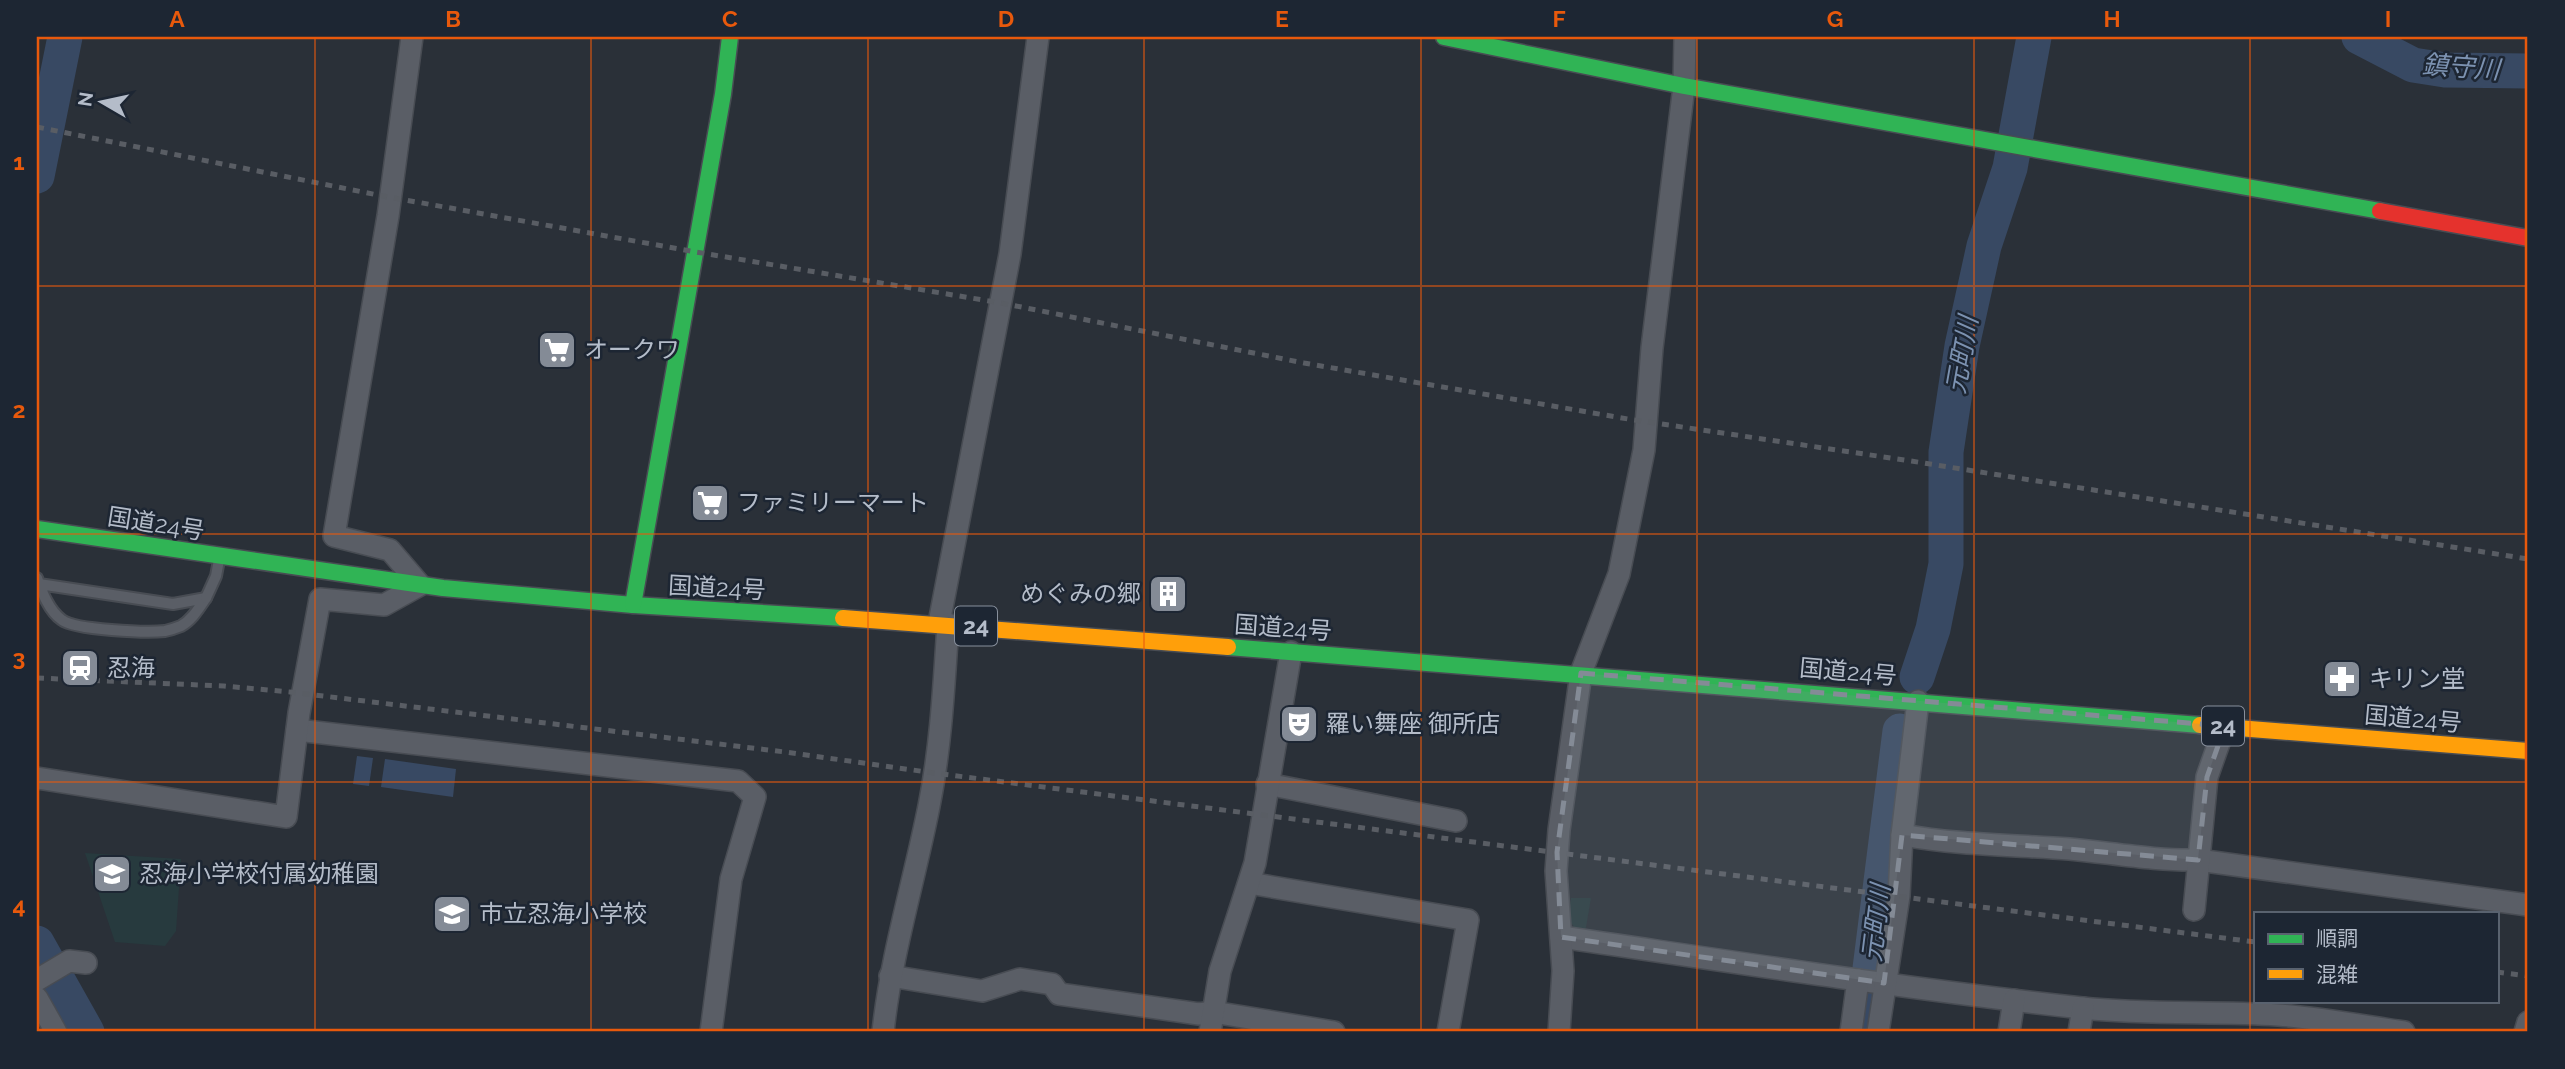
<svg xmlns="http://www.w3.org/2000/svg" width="2565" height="1069" font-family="Raleway,'Noto Sans JP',sans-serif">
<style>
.green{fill:#273a3e}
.water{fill:#384963}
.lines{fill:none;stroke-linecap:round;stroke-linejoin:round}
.river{stroke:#384963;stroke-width:35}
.lane-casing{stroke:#484c53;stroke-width:14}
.street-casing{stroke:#484c53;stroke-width:24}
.fast-casing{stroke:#484c53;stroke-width:19}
.slow-casing{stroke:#484c53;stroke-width:19}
.jam-casing{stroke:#484c53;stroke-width:19}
.lane{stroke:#5a5e66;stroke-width:10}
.street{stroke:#5a5e66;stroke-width:21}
.fast{stroke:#30b455;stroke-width:16}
.slow{stroke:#ff9f0a;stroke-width:16}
.jam{stroke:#e5322d;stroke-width:16}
.rail{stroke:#595d64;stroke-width:5;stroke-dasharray:7 7;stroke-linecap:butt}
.marked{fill:#848b96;fill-opacity:0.2;stroke:#848b96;stroke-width:5;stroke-dasharray:14 9;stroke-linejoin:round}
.grid{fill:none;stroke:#e8590c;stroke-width:2;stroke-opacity:0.55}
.labels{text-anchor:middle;stroke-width:5;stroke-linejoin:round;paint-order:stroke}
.shield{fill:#1d2633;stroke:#878f9c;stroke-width:2}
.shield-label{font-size:23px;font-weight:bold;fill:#b4bcc9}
.poi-label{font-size:24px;fill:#b4bcc9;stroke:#1d2633;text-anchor:start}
.street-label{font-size:24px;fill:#b4bcc9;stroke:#1d2633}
.water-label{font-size:26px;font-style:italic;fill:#7c92b1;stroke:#1d2633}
.neatline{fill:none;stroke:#e8590c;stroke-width:2.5}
.grid-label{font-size:23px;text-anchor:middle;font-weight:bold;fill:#e8590c}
</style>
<rect width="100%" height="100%" fill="#2a3038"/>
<!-- green -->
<g class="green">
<path d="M85,853L181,859L176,931L165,946L115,942Z"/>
<path d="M1571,898H1591L1585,933L1574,927L1568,918Z"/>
</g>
<!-- water -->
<g class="water">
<path d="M357,756L373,758L369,786L353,784Z"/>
<path d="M385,759L456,769L453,797L381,787Z"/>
</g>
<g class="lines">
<!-- river -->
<g class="river">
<path d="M2359,37L2413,65L2445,70L2528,71"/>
<path d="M37,176L65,37"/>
<path d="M1917,677L1933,629L1946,564V452L1962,346L1984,246L2010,168L2034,37"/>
<path d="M37,943L87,1032"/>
<path d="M1862,1032L1900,731"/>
</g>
<defs>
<g id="lane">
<path d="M37,578C42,592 49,611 62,620C75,630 147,633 165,631C170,630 176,628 181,626C192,620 199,608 206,598L173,604L39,584"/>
<path d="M206,598L216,576L219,560"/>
</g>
<g id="street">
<path d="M939,623L1010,254L1038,37"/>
<path d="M297,730L738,781L755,797L731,879L711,1032"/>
<path d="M37,778L286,817L299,713L320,599L384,605L420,585L390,550L334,536L388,216L412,37"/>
<path d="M1267,784L1456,821"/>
<path d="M1902,835C1958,845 2013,845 2069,849C2112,853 2155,861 2198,860L2528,905"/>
<path d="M1249,883L1468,920L1448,1032"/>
<path d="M2194,910L2207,777L2225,726"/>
<path d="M1561,937C1734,962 1908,989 2082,1008C2147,1015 2213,1011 2278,1015C2321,1018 2362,1026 2404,1032"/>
<path d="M890,976L982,991L1020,979L1052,984L1059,994L1199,1014L1213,1012L1334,1032"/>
<path d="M37,980L69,961L86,963"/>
<path d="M37,998L56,1032"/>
<path d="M883,1032C891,955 914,882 929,806C941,746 944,685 948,624"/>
<path d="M1210,1032L1220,971L1255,863L1291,652"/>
<path d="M1559,1032L1563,971L1556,871L1559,830L1581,673L1619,574L1644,450L1652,348L1684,86L1685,37"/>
<path d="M1851,1032L1858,980"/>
<path d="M1878,1032L1899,896L1902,835L1918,701"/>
<path d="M2009,1032L2014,1000"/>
<path d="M2079,1032L2083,1008"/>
<path d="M2525,1032L2528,1022"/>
</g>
<g id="fast">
<path d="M1444,37L1684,86L2380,211"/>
<path d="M37,529L443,588L633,605L843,618"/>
<path d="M633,605L723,94L730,37"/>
<path d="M1228,647L2200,725"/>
</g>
<g id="slow">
<path d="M843,618L1228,647"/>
<path d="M2200,725L2528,751"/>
</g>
<path id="jam" d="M2380,211L2528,238"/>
</defs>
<!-- lane casing -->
<use href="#lane" class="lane-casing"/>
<!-- street casing -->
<use href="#street" class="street-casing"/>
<!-- fast casing -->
<use href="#fast" class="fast-casing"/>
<!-- slow casing -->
<use href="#slow" class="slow-casing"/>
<!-- jam casing -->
<use href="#jam" class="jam-casing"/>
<!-- lane -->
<use href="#lane" class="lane"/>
<!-- street -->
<use href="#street" class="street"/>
<!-- fast -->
<use href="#fast" class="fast"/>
<!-- slow -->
<use href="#slow" class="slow"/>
<!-- jam -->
<use href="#jam" class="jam"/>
<!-- rail -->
<g class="rail">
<path d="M37,127L383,196L696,252L1001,303L1304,363L1628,419L1911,461L2528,559"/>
<path d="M37,678L224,686L290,692L785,752L934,773L2255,942"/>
<path d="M2497,972L2528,976"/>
</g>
</g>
<!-- marked area -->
<path class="marked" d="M1581,673L2225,726L2207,777L2198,860L1902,835L1884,983L1561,937L1557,852Z"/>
<!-- grid -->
<path class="grid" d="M315,37V1032M591,37V1032M868,37V1032M1144,37V1032M1421,37V1032M1697,37V1032M1974,37V1032M2250,37V1032M37,286H2528M37,534H2528M37,782H2528"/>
<!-- icons -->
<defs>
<symbol id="supermarket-square" viewBox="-11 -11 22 22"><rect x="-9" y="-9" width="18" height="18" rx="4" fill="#848b96" stroke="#1d2633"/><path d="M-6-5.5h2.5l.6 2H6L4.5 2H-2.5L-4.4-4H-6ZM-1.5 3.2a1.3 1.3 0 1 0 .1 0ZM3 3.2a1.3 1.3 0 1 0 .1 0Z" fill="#fff"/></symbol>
<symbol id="building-square" viewBox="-11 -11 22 22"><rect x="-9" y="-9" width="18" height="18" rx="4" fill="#848b96" stroke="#1d2633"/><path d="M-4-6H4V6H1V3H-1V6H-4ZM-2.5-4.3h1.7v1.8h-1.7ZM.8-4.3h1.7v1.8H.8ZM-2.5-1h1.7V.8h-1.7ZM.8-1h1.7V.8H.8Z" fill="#fff"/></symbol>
<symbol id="station-square" viewBox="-11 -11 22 22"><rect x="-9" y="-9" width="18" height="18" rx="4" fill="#848b96" stroke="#1d2633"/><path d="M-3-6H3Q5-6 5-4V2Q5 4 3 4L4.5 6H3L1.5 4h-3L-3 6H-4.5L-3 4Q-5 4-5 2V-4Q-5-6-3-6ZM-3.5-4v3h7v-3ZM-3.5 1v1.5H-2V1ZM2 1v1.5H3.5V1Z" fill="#fff"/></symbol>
<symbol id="pharmacy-square" viewBox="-11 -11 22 22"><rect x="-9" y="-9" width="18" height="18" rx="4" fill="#848b96" stroke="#1d2633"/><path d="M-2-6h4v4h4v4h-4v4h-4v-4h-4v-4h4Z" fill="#fff"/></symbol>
<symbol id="theatre-square" viewBox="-11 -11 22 22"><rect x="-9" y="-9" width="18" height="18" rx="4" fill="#848b96" stroke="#1d2633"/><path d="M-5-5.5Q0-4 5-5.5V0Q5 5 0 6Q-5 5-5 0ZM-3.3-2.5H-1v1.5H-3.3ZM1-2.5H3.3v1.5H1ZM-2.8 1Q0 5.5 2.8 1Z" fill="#fff"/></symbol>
<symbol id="school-square" viewBox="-11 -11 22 22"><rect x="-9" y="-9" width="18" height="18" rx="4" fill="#848b96" stroke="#1d2633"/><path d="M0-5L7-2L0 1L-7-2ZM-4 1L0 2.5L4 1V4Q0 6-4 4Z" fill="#fff"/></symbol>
</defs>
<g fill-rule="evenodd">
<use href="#supermarket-square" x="535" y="328" width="44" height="44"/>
<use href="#supermarket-square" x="688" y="481" width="44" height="44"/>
<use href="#building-square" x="1146" y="572" width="44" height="44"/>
<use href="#station-square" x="58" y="646" width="44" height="44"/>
<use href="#pharmacy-square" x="2320" y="657" width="44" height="44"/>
<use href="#theatre-square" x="1277" y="702" width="44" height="44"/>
<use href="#school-square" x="90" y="852" width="44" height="44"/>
<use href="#school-square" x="430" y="892" width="44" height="44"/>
</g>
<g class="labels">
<!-- shield labels -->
<g class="shield">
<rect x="955" y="606.5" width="42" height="39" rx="5"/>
<rect x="2202" y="706.5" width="42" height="39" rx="5"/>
</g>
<g class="shield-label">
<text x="976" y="634">24</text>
<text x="2223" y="734">24</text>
</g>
<!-- poi labels -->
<g class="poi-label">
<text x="584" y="358">オークワ</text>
<text x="737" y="511">ファミリーマート</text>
<text x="1141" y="602" text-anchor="end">めぐみの郷</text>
<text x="107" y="676">忍海</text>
<text x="2369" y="687">キリン堂</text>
<text x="1326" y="732">羅い舞座 御所店</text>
<text x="139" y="882">忍海小学校付属幼稚園</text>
<text x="479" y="922">市立忍海小学校</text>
</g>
<!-- street labels -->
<g class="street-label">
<text transform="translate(156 524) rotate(9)" y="8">国道24号</text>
<text transform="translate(717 588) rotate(3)" y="8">国道24号</text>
<text transform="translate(1283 628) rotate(4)" y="8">国道24号</text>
<text transform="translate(1848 672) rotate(5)" y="8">国道24号</text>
<text transform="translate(2413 719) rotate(5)" y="8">国道24号</text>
</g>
<!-- water labels -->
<g class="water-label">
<text transform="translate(2461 67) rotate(4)" y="9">鎮守川</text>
<text transform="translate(1962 355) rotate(-80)" y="9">元町川</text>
<text transform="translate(1876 923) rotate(-83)" y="9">元町川</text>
</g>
</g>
<!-- border -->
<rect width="2565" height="1069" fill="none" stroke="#1d2633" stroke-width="77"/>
<!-- legend -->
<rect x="2254" y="912" width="245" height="91" fill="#1d2633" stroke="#59626f" stroke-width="2"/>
<rect x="2268" y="934" width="35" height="10" fill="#30b455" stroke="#59626f" stroke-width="2"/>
<text x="2316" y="946" font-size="21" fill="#b4bcc9">順調</text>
<rect x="2268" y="969" width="35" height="10" fill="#ff9f0a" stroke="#59626f" stroke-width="2"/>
<text x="2316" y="982" font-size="21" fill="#b4bcc9">混雑</text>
<!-- north arrow -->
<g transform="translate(102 102) rotate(279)" stroke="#1d2633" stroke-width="5" paint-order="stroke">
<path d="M0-5L12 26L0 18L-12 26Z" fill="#b4bcc9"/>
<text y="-10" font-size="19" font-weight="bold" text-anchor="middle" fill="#b4bcc9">N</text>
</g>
<rect x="38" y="38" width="2488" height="992" class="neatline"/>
<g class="grid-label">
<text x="177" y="27">A</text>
<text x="453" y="27">B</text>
<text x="730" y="27">C</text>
<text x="1006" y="27">D</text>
<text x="1282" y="27">E</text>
<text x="1559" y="27">F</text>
<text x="1835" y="27">G</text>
<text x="2112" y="27">H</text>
<text x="2388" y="27">I</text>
<text x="19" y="170">1</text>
<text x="19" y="418">2</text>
<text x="19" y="666">3</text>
<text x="19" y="914">4</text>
</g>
</svg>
